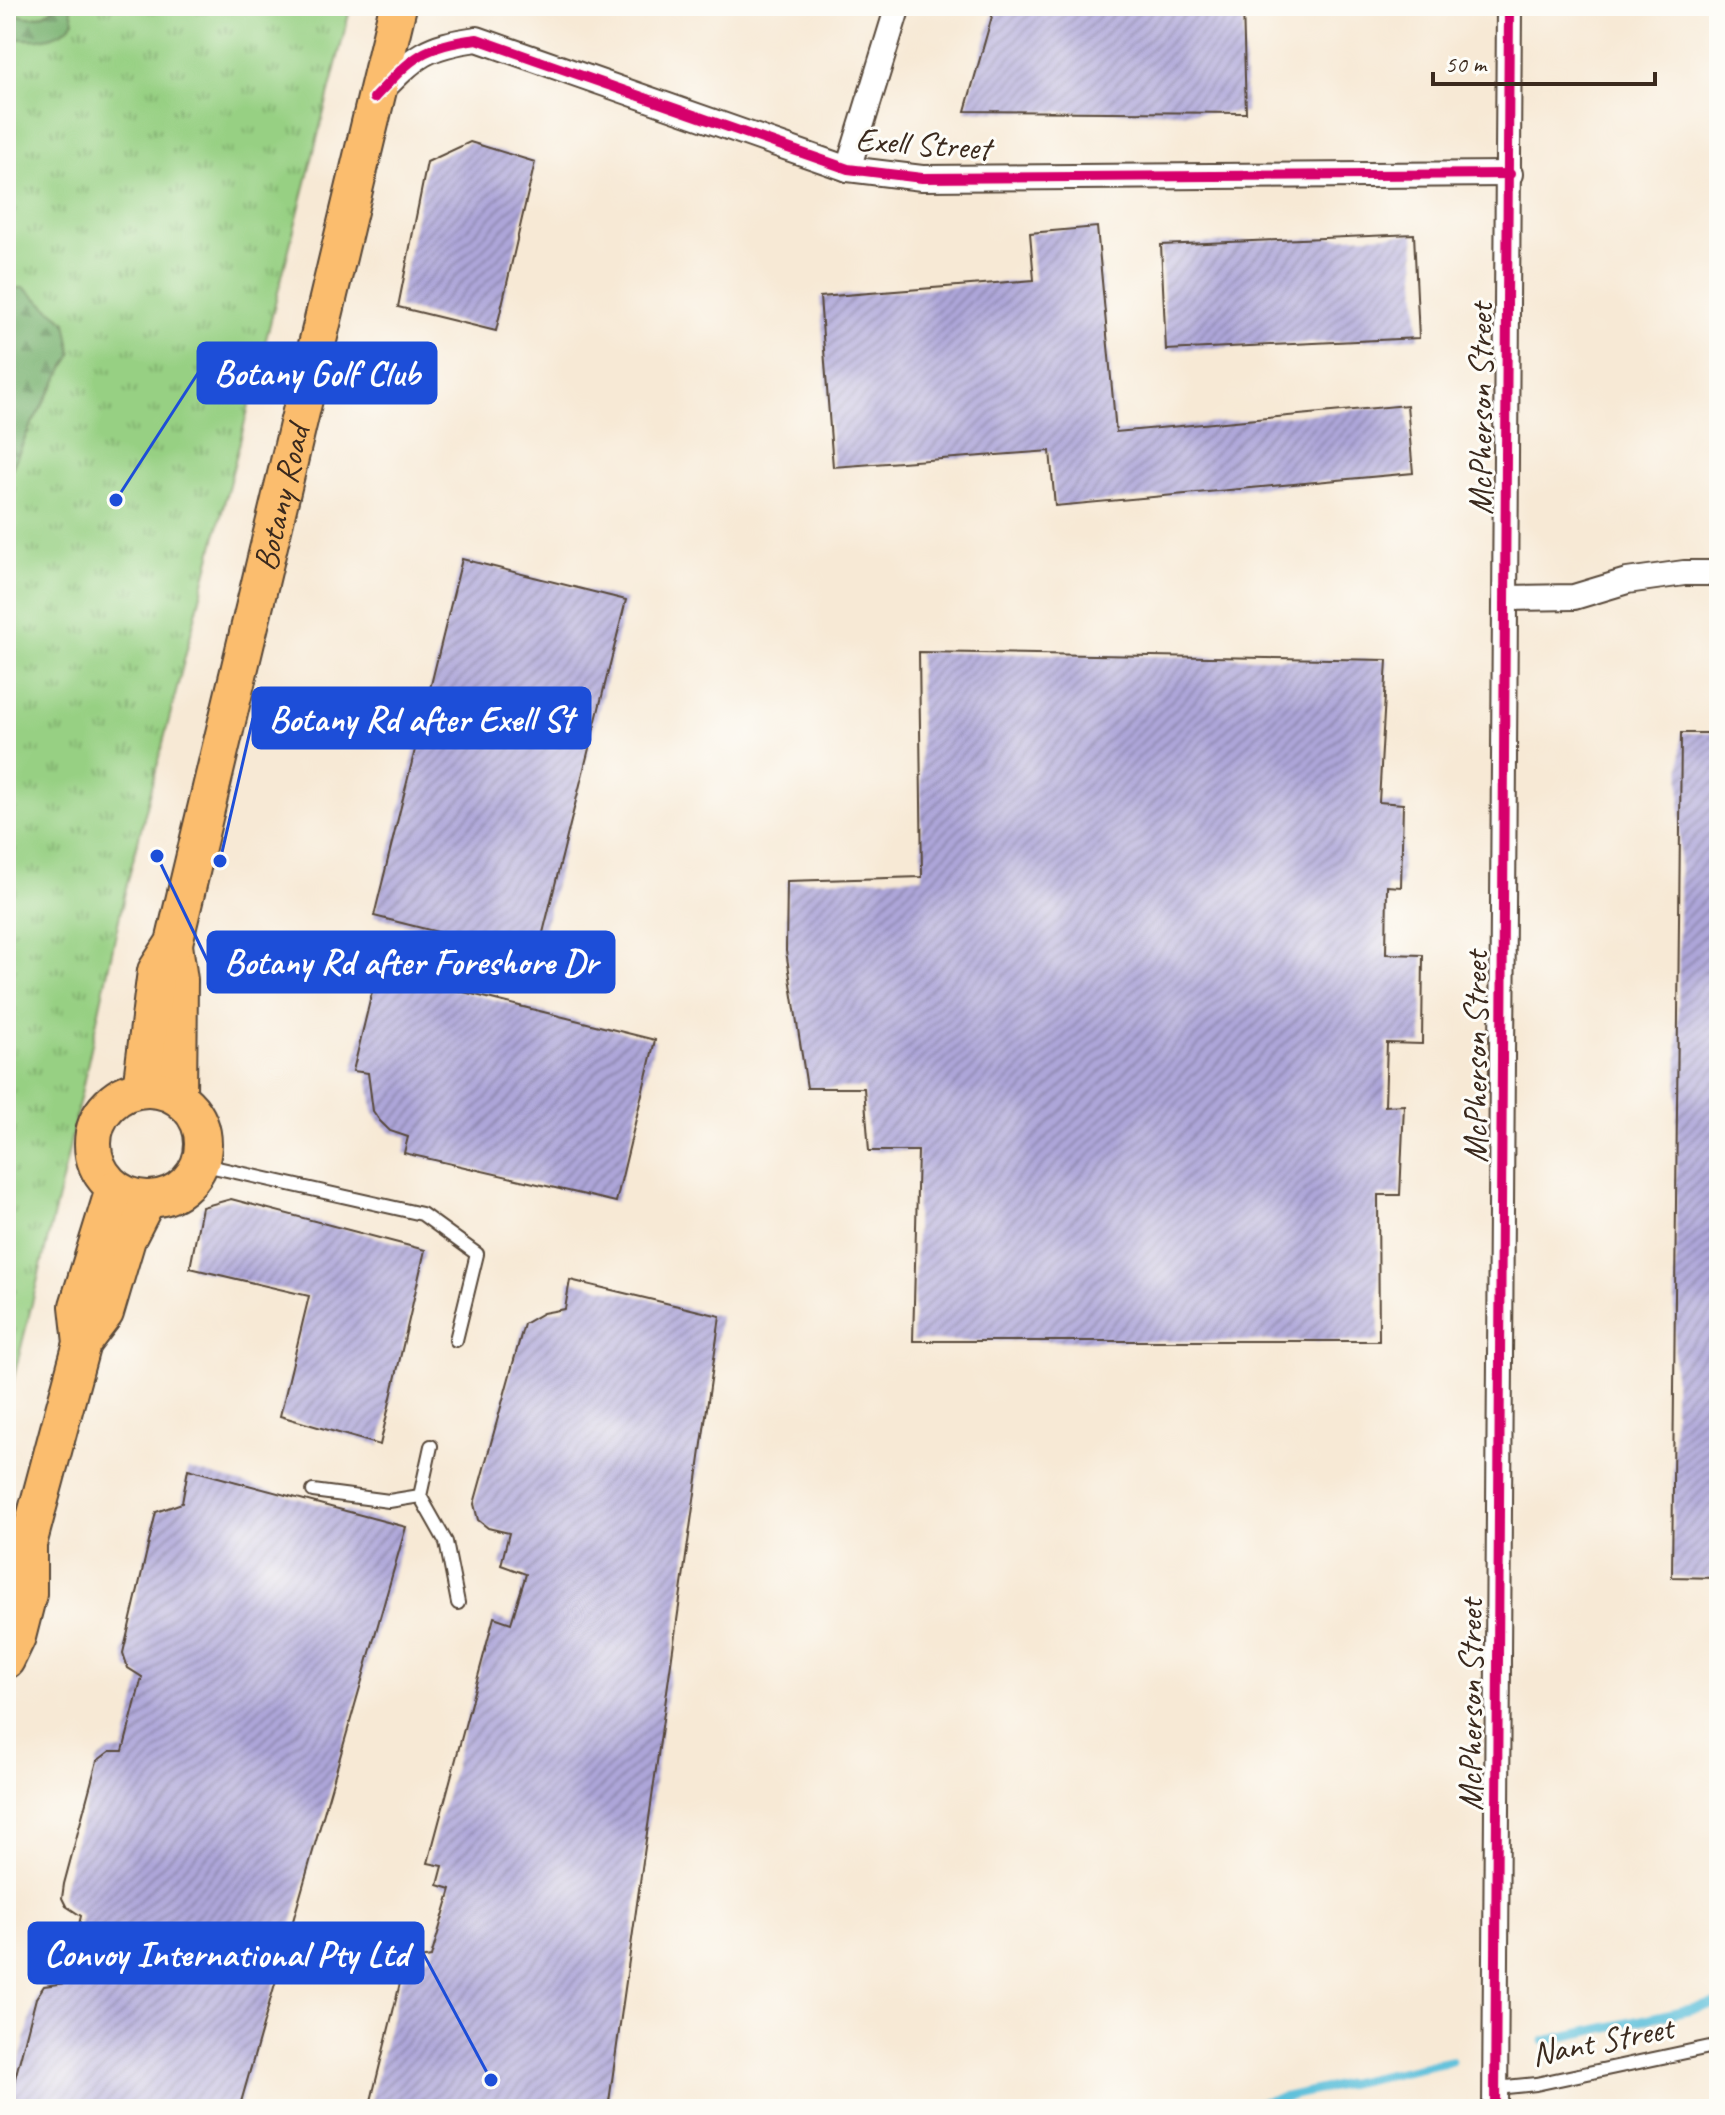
<svg xmlns="http://www.w3.org/2000/svg" width="1725" height="2115" font-family="Caveat,sans-serif">
<style>
.grass{fill:url(#grass-tufts);stroke:#697d50;stroke-width:2}
.forest{fill:url(#forest-firs);stroke:#5a6e48;stroke-width:2}
.lines{fill:none;stroke-linecap:round;stroke-linejoin:round}
.stream{stroke:#5cbfda;stroke-width:9}
.building{fill:url(#building-hatch)}
.service-casing{stroke:#574739;stroke-width:16}
.minor-casing{stroke:#574739;stroke-width:28}
.primary-casing{stroke:#574739;stroke-width:40}
.service{stroke:#fff;stroke-width:12}
.minor{stroke:#fff;stroke-width:24}
.primary{stroke:#fbbd6e;stroke-width:36}
.cycleway-casing{stroke:#fdfcf7;stroke-width:15}
.cycleway{stroke:#d6006c;stroke-width:10}
.labels{text-anchor:middle;stroke-width:6;stroke-linejoin:round;paint-order:stroke}
.street-label{font-size:34px;fill:#3b2a1e;stroke:#fdfcf7}
.leader{fill:none;stroke:#1d4ed8;stroke-width:3}
.callout-dot{fill:#1d4ed8;stroke:#fdfcf7;stroke-width:3}
.callout{fill:#1d4ed8;stroke:#1d4ed8;stroke-width:3}
.callout-label{font-size:36px;text-anchor:middle;font-weight:bold;fill:#fff}
</style>
<defs>
<pattern id="grass-tufts" width="24" height="20" patternUnits="userSpaceOnUse" patternTransform="scale(2)"><rect width="24" height="20" fill="#97d083"/><path d="M3 7l-1-3M5 7V3M7 7l1-3M15 17l-1-3M17 17v-4M19 17l1-3" fill="none" stroke="#7ca96b"/></pattern>
<pattern id="forest-firs" width="22" height="20" patternUnits="userSpaceOnUse" patternTransform="scale(2)"><rect width="22" height="20" fill="#79b271"/><path d="M5 1l3.5 6h-7zM16 11l3.5 6h-7z" fill="#64915c"/></pattern>
<pattern id="building-hatch" width="6" height="6" patternUnits="userSpaceOnUse" patternTransform="scale(2)"><rect width="6" height="6" fill="#ada6d9"/><path d="M-1 1l2-2M0 6l6-6M5 7l2-2" fill="none" stroke="#8e87af"/></pattern>
</defs>
<rect width="100%" height="100%" fill="#fdfcf7"/>
<filter id="ink" filterUnits="userSpaceOnUse"><feTurbulence type="fractalNoise" baseFrequency=".0125" numOctaves="2"/><feDisplacementMap in="SourceGraphic" scale="16" xChannelSelector="R" yChannelSelector="G"/><feConvolveMatrix kernelMatrix="1 2 1 2 8 2 1 2 1" color-interpolation-filters="sRGB"/></filter>
<filter id="wash" filterUnits="userSpaceOnUse"><feTurbulence type="fractalNoise" baseFrequency=".006" numOctaves="4" result="noise"/><feDisplacementMap in="SourceGraphic" scale="32" xChannelSelector="R" yChannelSelector="G"/><feGaussianBlur stdDeviation="1.8" result="paint"/><feColorMatrix in="noise" values="0 0 0 0 0 0 0 0 0 0 0 0 0 0 0 0 0 1.4 0 .05"/><feComposite in="paint" operator="in"/></filter>
<g filter="url(#wash)">
<rect width="100%" height="100%" fill="#f7e9d5"/>
<!-- grass -->
<path class="grass" d="M6,6H351L124,896L62,1181L6,1409Z"/>
<!-- forest -->
<g class="forest">
<path d="M55,6H70L74,21C58,42 31,41 6,37V11C25,18 40,22 55,6Z"/>
<path d="M6,288H24L66,322L72,354L29,429L6,482Z"/>
</g>
<g class="lines">
<!-- stream -->
<g class="stream">
<path d="M1544,2041L1719,2003"/>
<path d="M1230,2109L1451,2061"/>
</g>
</g>
<g id="blocks">
<!-- building -->
<g class="building">
<path d="M995,6H1243L1246,113L965,111Z"/>
<path d="M470,142L535,162L496,331L398,307L427,162Z"/>
<path d="M1097,227L1116,432L1407,405L1413,473L1055,506L1050,451L833,467L820,297L1034,280L1030,233Z"/>
<path d="M1414,234L1419,338L1166,350L1161,245Z"/>
<path d="M462,559L626,600L537,957L374,916Z"/>
<path d="M919,652L1387,660L1379,802L1403,804L1401,887L1387,886L1386,954L1423,955L1422,1044L1387,1043L1385,1106L1404,1105L1400,1195H1378L1379,1341H913L918,1151H869L864,1088H807L786,951L787,881L922,877Z"/>
<path d="M1681,733H1719V1578L1672,1577Z"/>
<path d="M388,973L655,1040L616,1202L404,1153L408,1137L390,1131L380,1121L373,1111L368,1073L353,1071L374,984L384,988Z"/>
<path d="M231,1199L425,1250L380,1445L280,1416L309,1296L190,1268L202,1207Z"/>
<path d="M570,1280L720,1316L608,2109H369L401,1979L419,1959L431,1957L451,1889L438,1885L443,1866L428,1863L494,1617L511,1623L526,1574L501,1565L509,1533L488,1528L478,1520L474,1504L524,1324L543,1313L565,1309Z"/>
<path d="M188,1469L406,1527L239,2109H7L36,1998L44,1986L65,1983L81,1916L66,1906L62,1898L64,1884L97,1761L110,1751H123L142,1677L128,1668L123,1653L156,1512L182,1503Z"/>
</g>
</g>
</g>
<g filter="url(#ink)">
<use href="#blocks" fill-opacity="0" stroke="#574739" stroke-width="2"/>
<g class="lines">
<defs>
<g id="service">
<path d="M200,1164L422,1214L477,1254L456,1340"/>
<path d="M431,1446L420,1496L446,1542L458,1603"/>
<path d="M313,1491L389,1501L420,1496"/>
<path d="M1496,2088L1536,2084L1719,2045"/>
</g>
<g id="minor">
<path d="M380,92C416,55 426,46 477,39L848,169L922,178L1510,174"/>
<path d="M848,169L898,6"/>
<path d="M1507,598L1574,597L1627,581L1684,573H1719"/>
<path d="M1495,2109L1509,6"/>
</g>
<g id="primary">
<path d="M174,945L179,980L178,1097"/>
<circle cx="148" cy="1144" r="55"/>
<path id="s1" d="M141,1089L156,971L174,943L398,6"/>
<path d="M82,1343L105,1313L127,1239L147,1200"/>
<path d="M6,1660L17,1637L28,1594V1544L82,1343L78,1306L114,1189"/>
</g>
</defs>
<!-- service casing -->
<use href="#service" class="service-casing"/>
<!-- minor casing -->
<use href="#minor" class="minor-casing"/>
<!-- primary casing -->
<use href="#primary" class="primary-casing"/>
<!-- service -->
<use href="#service" class="service"/>
<!-- minor -->
<use href="#minor" class="minor"/>
<!-- primary -->
<use href="#primary" class="primary"/>
<defs>
<g id="cycleway">
<path d="M374,98C412,58 421,46 477,39L848,169L922,178L1510,174"/>
<path d="M1495,2109L1509,6"/>
</g>
</defs>
<!-- cycleway casing -->
<use href="#cycleway" class="cycleway-casing"/>
<!-- cycleway -->
<use href="#cycleway" class="cycleway"/>
</g>
</g>
<g class="labels">
<!-- street labels -->
<g class="street-label">
<text transform="translate(923 143) rotate(4)" y="12">Exell Street</text>
<text transform="translate(1480 409) rotate(-90)" y="12">McPherson Street</text>
<text dy="12" stroke="none"><textPath href="#s1" startOffset="610">Botany Road</textPath></text>
<text transform="translate(1475 1057) rotate(-90)" y="12">McPherson Street</text>
<text transform="translate(1470 1705) rotate(-90)" y="12">McPherson Street</text>
<text transform="translate(1602 2040) rotate(-11)" y="12">Nant Street</text>
</g>
</g>
<!-- callouts -->
<path class="leader" d="M116 500L198 373M220 861L253 718M157 856L208 962M491 2080L423 1953"/>
<g class="callout-dot">
<circle cx="116" cy="500" r="8"/>
<circle cx="220" cy="861" r="8"/>
<circle cx="157" cy="856" r="8"/>
<circle cx="491" cy="2080" r="8"/>
</g>
<g class="callout">
<rect x="198" y="343" width="238" height="60" rx="8"/>
<rect x="253" y="688" width="337" height="60" rx="8"/>
<rect x="208" y="932" width="406" height="60" rx="8"/>
<rect x="29" y="1923" width="394" height="60" rx="8"/>
</g>
<g class="callout-label">
<text x="317" y="385">Botany Golf Club</text>
<text x="421" y="731">Botany Rd after Exell St</text>
<text x="411" y="974">Botany Rd after Foreshore Dr</text>
<text x="226" y="1966">Convoy International Pty Ltd</text>
</g>
<!-- margin -->
<rect width="1725" height="2115" fill="none" stroke="#fdfcf7" stroke-width="32"/>
<!-- scale -->
<path d="M1433 72v12h222v-12" fill="none" stroke="#3b2a1e" stroke-width="4"/>
<text x="1445" y="72" font-size="24" fill="#3b2a1e" stroke="#fdfcf7" stroke-width="6" paint-order="stroke">50 m</text>
</svg>
